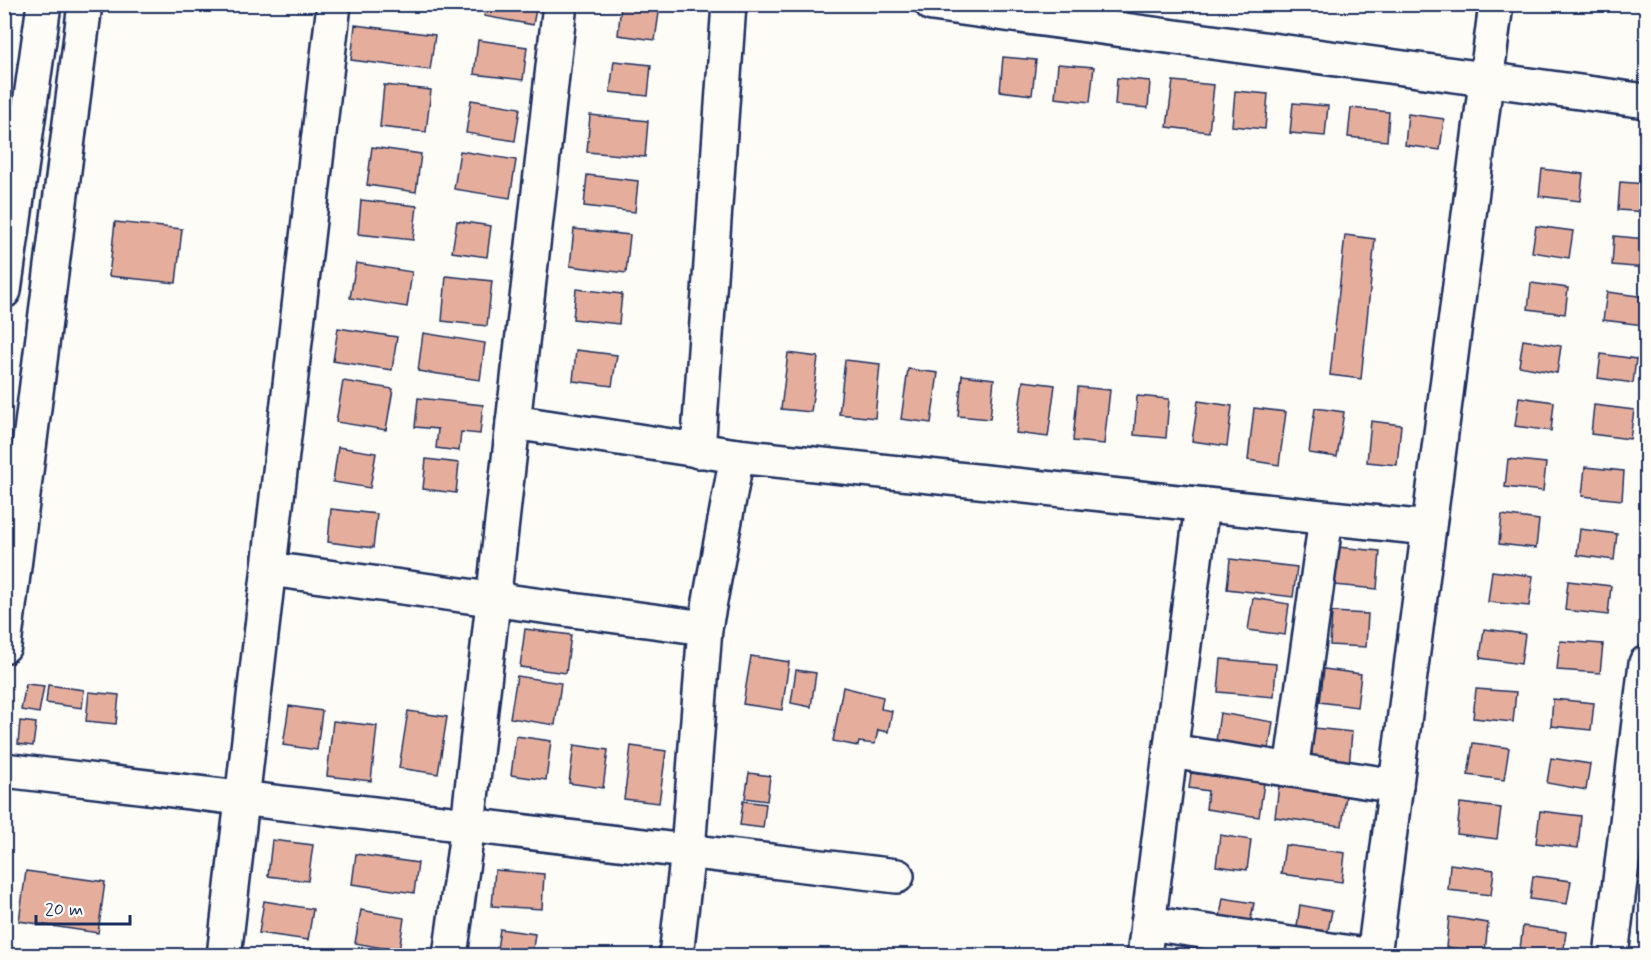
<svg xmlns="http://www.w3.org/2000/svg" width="1651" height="960" font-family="Mynerve,sans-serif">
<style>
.building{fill:#e5ae9c;stroke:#1b2f5e;stroke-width:1.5}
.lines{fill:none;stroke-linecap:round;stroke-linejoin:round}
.street-casing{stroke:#1b2f5e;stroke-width:38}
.secondary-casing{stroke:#1b2f5e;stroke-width:38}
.street{stroke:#fdfcf7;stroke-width:33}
.secondary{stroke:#fdfcf7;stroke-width:33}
</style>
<rect width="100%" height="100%" fill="#fdfcf7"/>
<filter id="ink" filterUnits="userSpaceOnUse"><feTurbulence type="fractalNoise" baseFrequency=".0167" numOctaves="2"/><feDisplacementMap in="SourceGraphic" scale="12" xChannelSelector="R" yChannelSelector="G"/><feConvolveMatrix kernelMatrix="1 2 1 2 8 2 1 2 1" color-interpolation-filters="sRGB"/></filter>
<g filter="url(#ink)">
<!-- building -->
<g class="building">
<path d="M394,4H434L433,11Z"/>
<path d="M486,4H537L533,25L484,16Z"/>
<path d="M621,4L660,6L655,40L618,35Z"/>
<path d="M355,25L435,35L430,70L351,60Z"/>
<path d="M478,40L527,47L523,80L474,74Z"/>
<path d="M1003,57L1036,60L1032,95L1000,91Z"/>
<path d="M614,61L651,65L648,96L610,92Z"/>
<path d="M1058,64L1094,67L1090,102L1055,98Z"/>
<path d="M1117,78L1150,81L1148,108L1115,105Z"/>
<path d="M1173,81L1214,85L1209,132L1167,127Z"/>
<path d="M384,85L431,90L426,132L380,127Z"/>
<path d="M1235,91L1268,94L1265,129L1232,126Z"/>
<path d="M471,100L520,108L515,141L466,133Z"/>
<path d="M1293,103L1328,106L1325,136L1290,133Z"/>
<path d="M1351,108L1389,112L1387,141L1348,137Z"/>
<path d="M1408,114L1444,119L1440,150L1405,145Z"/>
<path d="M590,115L648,121L645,157L587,152Z"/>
<path d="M372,147L421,154L416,192L367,185Z"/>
<path d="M460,151L516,160L510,198L454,189Z"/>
<path d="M1542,169L1583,174L1580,201L1539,196Z"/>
<path d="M587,175L638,181L635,212L584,206Z"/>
<path d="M1620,182L1646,184V212L1618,210Z"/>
<path d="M361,200L417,206L413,240L358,234Z"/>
<path d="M457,221L491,226L487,257L452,252Z"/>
<path d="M115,222L182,229L176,283L109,276Z"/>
<path d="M1536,226L1573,231L1569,258L1532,252Z"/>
<path d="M574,229L630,235L626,273L570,266Z"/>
<path d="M1345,235L1375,239L1361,379L1330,375Z"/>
<path d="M1614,236L1646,239V268L1612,265Z"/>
<path d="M356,263L412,272L407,307L350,298Z"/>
<path d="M446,276L492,281L487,326L442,321Z"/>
<path d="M1531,283L1568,288L1565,314L1528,309Z"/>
<path d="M576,289L622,294L619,324L573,319Z"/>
<path d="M1607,292L1646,297L1643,325L1603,320Z"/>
<path d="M338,328L397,337L392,370L333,361Z"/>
<path d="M423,333L485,343L480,380L418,371Z"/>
<path d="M1523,340L1561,346L1557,373L1519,366Z"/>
<path d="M576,350L617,355L612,386L573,381Z"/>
<path d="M788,353L818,357L811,412L781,409Z"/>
<path d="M1601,354L1636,359L1633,383L1598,378Z"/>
<path d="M845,360L880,364L875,418L839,414Z"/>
<path d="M908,369L938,373L931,423L901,419Z"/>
<path d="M962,375L994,379L990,419L958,416Z"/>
<path d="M343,381L393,389L386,430L336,422Z"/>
<path d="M1023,381L1055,385L1048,437L1016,433Z"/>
<path d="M1078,387L1110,390L1104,444L1073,441Z"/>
<path d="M1137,396L1169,399L1166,438L1134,435Z"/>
<path d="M1519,397L1554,402L1551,431L1515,426Z"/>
<path d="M418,398L483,405L480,434L461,432L459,451L436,448L438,429L415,427Z"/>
<path d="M1198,401L1232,406L1227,446L1192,441Z"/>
<path d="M1594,405L1634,410L1630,439L1591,434Z"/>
<path d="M1254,408L1286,412L1279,465L1248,460Z"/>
<path d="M1315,408L1344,412L1337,457L1309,453Z"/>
<path d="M1371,421L1401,425L1397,465L1367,462Z"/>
<path d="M338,447L376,453L370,488L333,482Z"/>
<path d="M426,459L459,463L456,493L423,489Z"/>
<path d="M1508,459L1546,463L1543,491L1505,487Z"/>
<path d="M1585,467L1624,471L1622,500L1582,496Z"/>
<path d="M331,509L377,514L373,548L328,542Z"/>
<path d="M1502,515L1539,520L1536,548L1499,544Z"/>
<path d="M1580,529L1617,534L1614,560L1577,555Z"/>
<path d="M1337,547L1380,551L1377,589L1334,585Z"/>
<path d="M1230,559L1297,567L1293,597L1227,589Z"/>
<path d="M1492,571L1533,576L1529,606L1488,602Z"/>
<path d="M1568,581L1611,586L1608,615L1565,610Z"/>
<path d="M1253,598L1289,604L1285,635L1248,630Z"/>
<path d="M1332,612L1368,614L1366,647L1330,645Z"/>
<path d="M525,629L571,635L566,673L520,667Z"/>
<path d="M1484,629L1525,634L1521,664L1480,658Z"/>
<path d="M1560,641L1603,644L1600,673L1557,670Z"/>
<path d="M751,656L789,662L782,710L743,704Z"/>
<path d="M1221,659L1276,664L1274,697L1218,692Z"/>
<path d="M1324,669L1361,674L1357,707L1320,702Z"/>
<path d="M796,670L816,673L811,707L791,703Z"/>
<path d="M517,676L561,683L555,725L510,718Z"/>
<path d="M26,684L44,686L39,713L21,710Z"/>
<path d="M48,685L84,690L82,708L46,703Z"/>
<path d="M843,687L883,697L881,709L892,711L888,732L878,730L875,744L859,742L858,746L833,741Z"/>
<path d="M1476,689L1516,692L1513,722L1473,718Z"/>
<path d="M89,692L119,695L116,724L86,721Z"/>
<path d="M1553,699L1594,703L1591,730L1551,726Z"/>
<path d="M289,706L322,711L317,750L283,745Z"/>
<path d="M408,711L447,717L438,774L399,768Z"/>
<path d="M1220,713L1273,722L1268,755L1215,748Z"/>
<path d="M20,721L36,723L33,746L18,744Z"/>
<path d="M333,721L377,726L371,781L327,776Z"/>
<path d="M1314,728L1352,732L1349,767L1311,763Z"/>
<path d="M516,736L551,741L546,780L511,775Z"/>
<path d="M1473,743L1509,748L1504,780L1468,775Z"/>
<path d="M574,745L608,750L603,788L569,783Z"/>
<path d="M631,746L666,751L659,803L624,799Z"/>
<path d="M1551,758L1590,764L1586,790L1547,783Z"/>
<path d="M749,773L770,776L767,801L745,798Z"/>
<path d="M1191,773L1264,783L1259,817L1206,809L1208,791L1189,788Z"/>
<path d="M1279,786L1346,795L1342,826L1275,817Z"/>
<path d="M743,801L766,804L763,828L740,825Z"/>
<path d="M1460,803L1501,808L1497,839L1457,834Z"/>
<path d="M1540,811L1581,816L1578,848L1536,843Z"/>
<path d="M1220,835L1251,840L1247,870L1216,866Z"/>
<path d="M272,840L313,845L308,881L268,876Z"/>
<path d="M1285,845L1345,853L1342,882L1281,874Z"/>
<path d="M356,854L418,863L414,893L352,884Z"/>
<path d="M1450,864L1494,870L1491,895L1448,890Z"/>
<path d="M495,870L544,874L542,909L492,906Z"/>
<path d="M26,871L105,882L98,933L19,921Z"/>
<path d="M1533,876L1571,881L1567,904L1530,899Z"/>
<path d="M1223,898L1254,903L1249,928L1219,922Z"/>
<path d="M264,901L313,909L308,940L259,933Z"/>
<path d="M1300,905L1332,911L1326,940L1296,934Z"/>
<path d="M361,910L404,918L399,951L355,943Z"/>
<path d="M1449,917L1488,923L1485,952L1446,947Z"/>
<path d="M1523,926L1566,932L1563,956H1519Z"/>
<path d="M500,929L535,934L532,956H496Z"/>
</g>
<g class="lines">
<defs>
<g id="street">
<path d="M932,4L1646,101"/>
<path d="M513,422L737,456L1428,528"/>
<path d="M698,451L729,4"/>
<path d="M269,569L705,628"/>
<path d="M4,646L85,4"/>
<path d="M1170,751L1396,786"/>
<path d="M4,770L897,876"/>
<path d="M1291,770L1326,518"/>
<path d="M1148,923L1372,956"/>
<path d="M224,956L334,4"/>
<path d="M450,956L468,825L560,4"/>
<path d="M676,956L688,850L705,628L737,456"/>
<path d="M1144,956L1202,505"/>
<path d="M1374,956L1496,4"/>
<path d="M1611,956L1646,663"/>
</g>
<path id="secondary" d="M4,291L44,4"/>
</defs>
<!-- street casing -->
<use href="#street" class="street-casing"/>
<!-- secondary casing -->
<use href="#secondary" class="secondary-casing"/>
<!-- street -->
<use href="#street" class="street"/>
<!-- secondary -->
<use href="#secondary" class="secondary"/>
</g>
</g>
<!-- margin -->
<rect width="1651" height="960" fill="none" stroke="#fdfcf7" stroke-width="24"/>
<rect x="12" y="12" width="1627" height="936" fill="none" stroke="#1b2f5e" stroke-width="2" filter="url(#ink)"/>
<!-- scale -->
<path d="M36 915v9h94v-9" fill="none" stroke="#1b2f5e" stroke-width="3"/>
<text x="45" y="915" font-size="18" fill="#1b2f5e" stroke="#fdfcf7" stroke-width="4.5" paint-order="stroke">20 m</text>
</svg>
